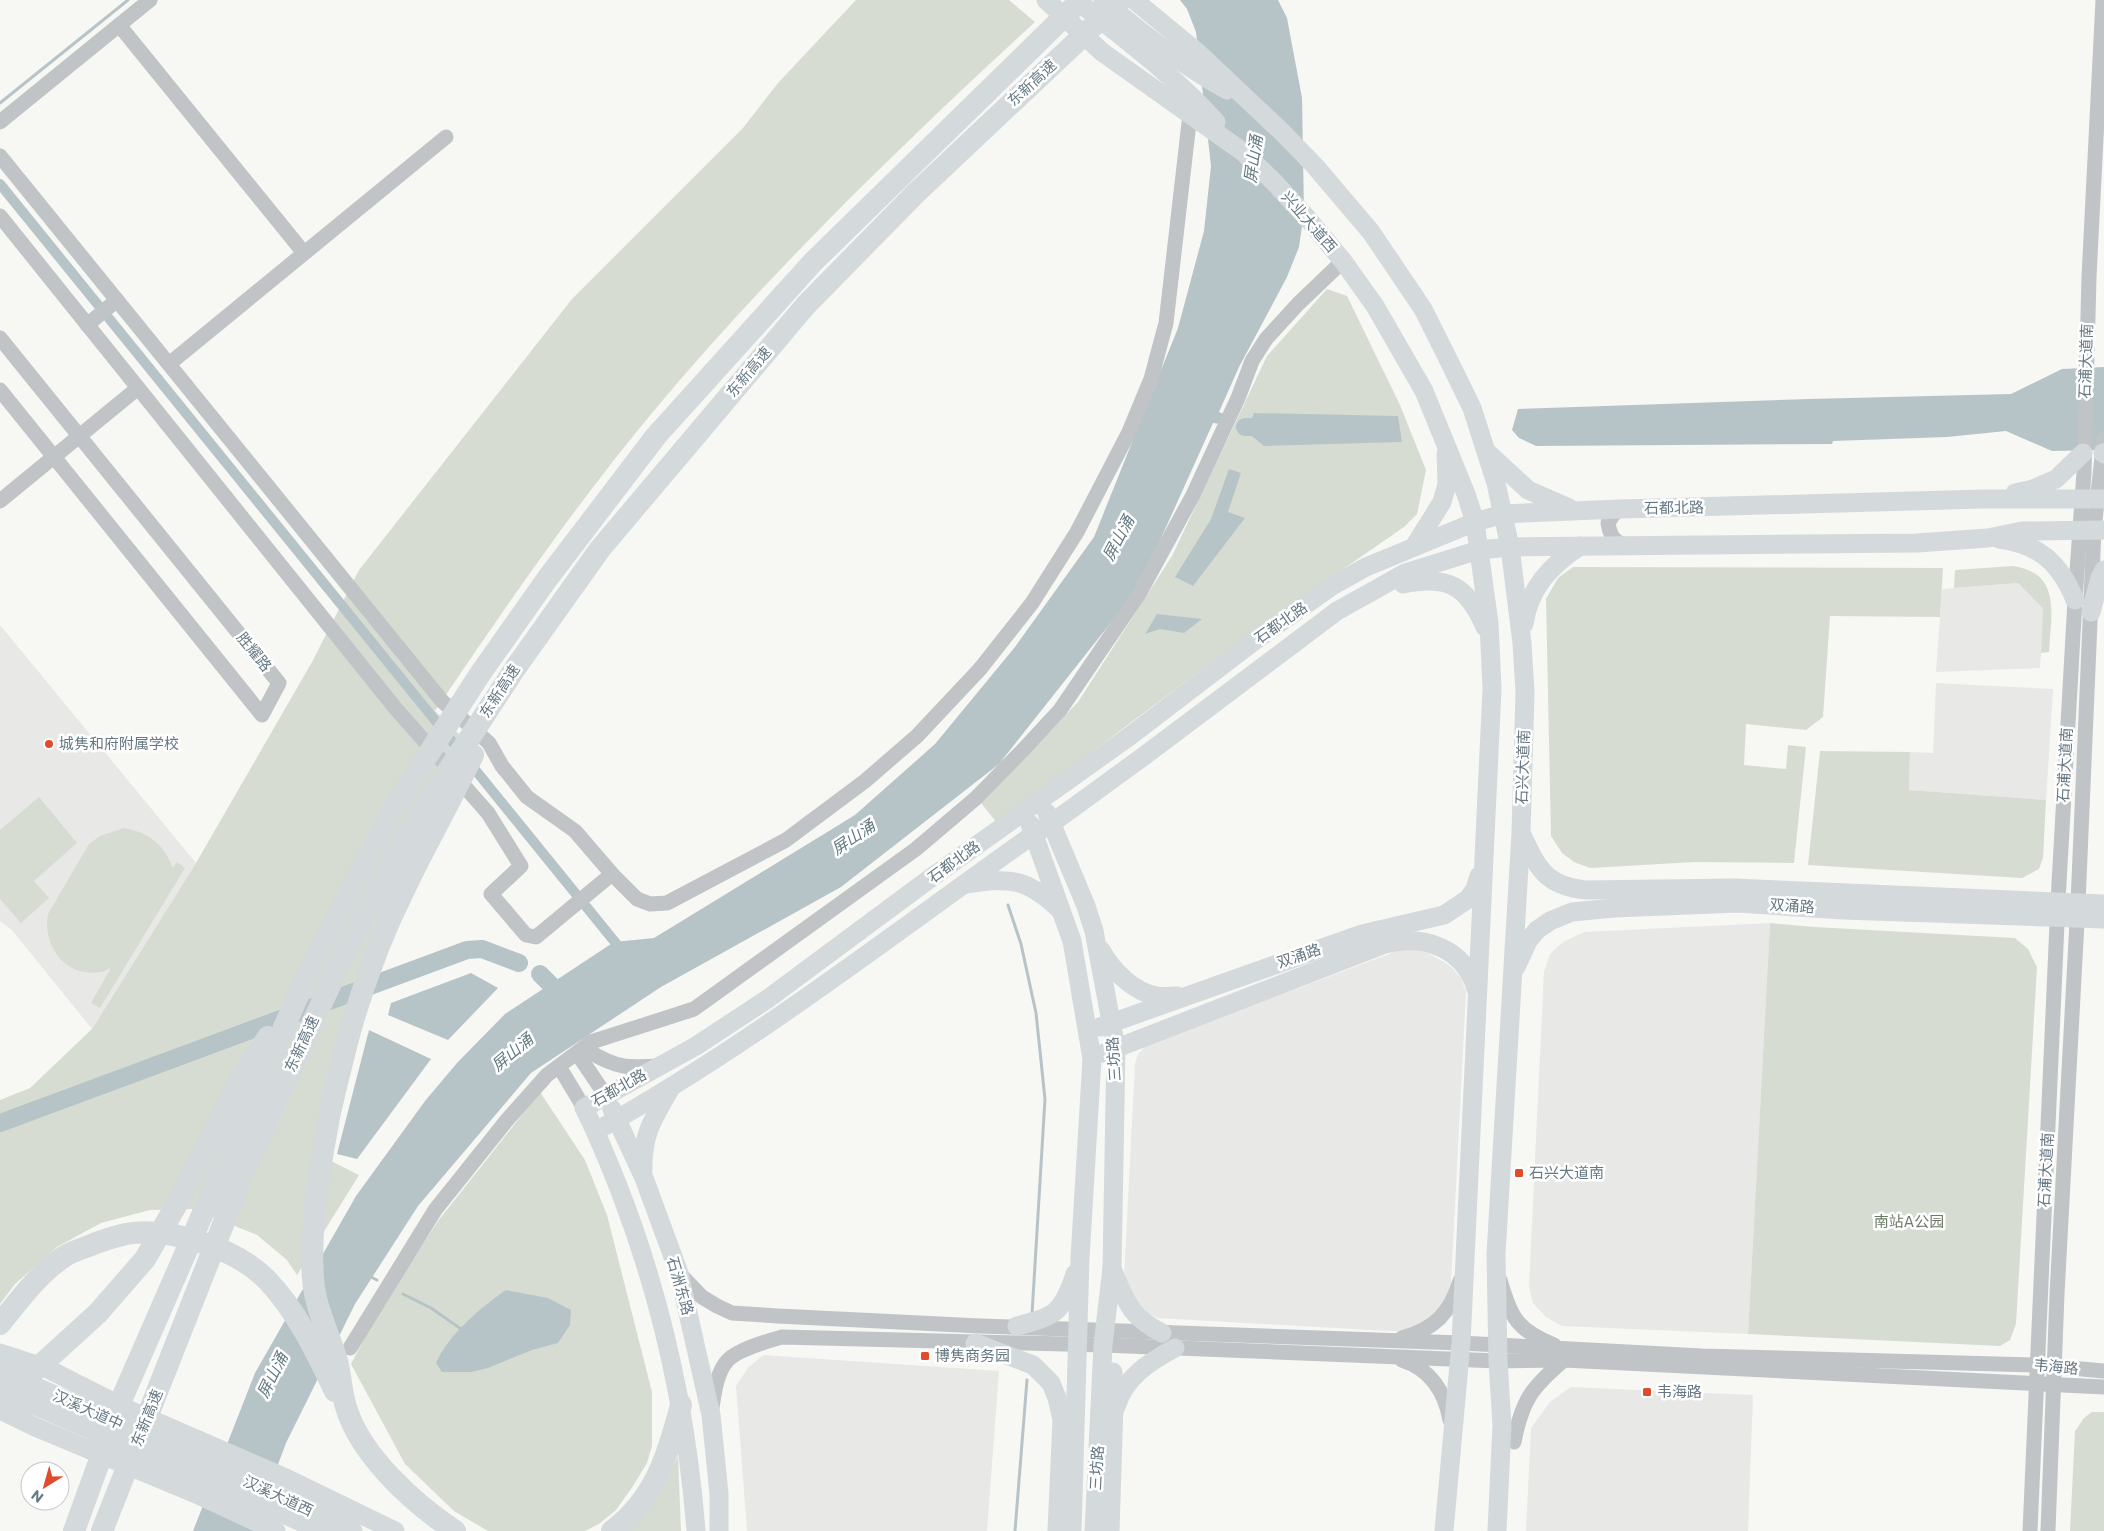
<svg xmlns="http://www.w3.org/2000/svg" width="2104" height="1531" font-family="Commissioner,'Noto Sans SC',sans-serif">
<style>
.built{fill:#e8e8e7}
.green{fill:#d7dcd3}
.water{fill:#b7c4c7}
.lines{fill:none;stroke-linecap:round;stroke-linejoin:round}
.stream{stroke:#b7c4c7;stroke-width:3}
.canal{stroke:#b7c4c7;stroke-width:10}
.river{stroke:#b7c4c7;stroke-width:18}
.minor{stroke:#c0c4c7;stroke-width:15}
.major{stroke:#d4d9dc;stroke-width:19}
.highway{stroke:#d4d9dc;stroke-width:22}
.poi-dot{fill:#e04c2b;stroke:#fff;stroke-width:2}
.labels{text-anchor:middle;stroke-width:5;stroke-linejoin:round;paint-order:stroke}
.street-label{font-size:15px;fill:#667884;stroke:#fff}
.poi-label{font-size:15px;fill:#667884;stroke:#fff;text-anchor:start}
.park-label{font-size:15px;fill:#6b7b65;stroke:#fff}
.water-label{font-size:16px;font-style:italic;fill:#627a80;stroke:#fff}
</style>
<rect width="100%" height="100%" fill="#f7f7f4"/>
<!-- built -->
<g class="built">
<path d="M2018,583L2044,608L2040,668L1936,672L1942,589Z"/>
<path d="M0,625L196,863L92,1029L12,930L0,921Z"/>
<path d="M1936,683L2053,689L2046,800L1909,790L1910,752L1933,753Z"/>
<path d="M1770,923L1748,1334L1562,1326L1546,1317L1533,1303L1529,1286L1544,972L1550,954L1563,942L1584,932Z"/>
<path d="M1405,948L1428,953L1449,965L1461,978L1466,992L1451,1284L1449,1294L1443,1306L1431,1318L1407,1332L1158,1318L1140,1310L1124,1278L1135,1064L1138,1054L1147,1045Z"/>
<path d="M763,1355L999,1371L987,1531H747L736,1386L748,1368Z"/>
<path d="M1571,1387L1753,1395L1748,1531H1526L1531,1428L1550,1402Z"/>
</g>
<!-- green -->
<g class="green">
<path d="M856,0H1009L1035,22C901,145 769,273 652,413C573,508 504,609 435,711L481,755L375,976L329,1160L359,1175L297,1275L287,1260L257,1235L192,1209L150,1210L101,1223L57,1247L15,1284L0,1304V1100L30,1088L92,1029L196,863L312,662L359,570L572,299L743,128L778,83Z"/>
<path d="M1327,289L1347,296L1400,405L1426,470L1417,514L1404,527L1245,637L997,823L981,803L1078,702L1172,556L1267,356Z"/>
<path d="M2013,566C2062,573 2051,615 2049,652L2041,653L2043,608L2018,583L1954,588L1955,570Z"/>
<path d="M1573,567L1943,568L1940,617L1830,616L1823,717L1806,730L1746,724L1744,765L1786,769L1788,745L1806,747L1794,863L1695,862L1590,868L1574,862L1562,853L1551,836L1546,599L1558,578Z"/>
<path d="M1820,751L1910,752L1909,790L2046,800L2043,858L2039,869L2022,878L1808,865Z"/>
<path d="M39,797L77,843L34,881L49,898L21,923L0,899V830Z"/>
<path d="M124,828C150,833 163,844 173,868L177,862L185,868L100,1008L91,1003L111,968C108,969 103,972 100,972C65,978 42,945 48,914L89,844L100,836Z"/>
<path d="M1770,923L1814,927L2015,938L2028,949L2037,967L2016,1324L2010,1340L2000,1346L1748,1334Z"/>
<path d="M540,1092L585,1160L607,1215L652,1392V1446L647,1463L633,1486L616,1510L599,1524L585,1531H488L454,1511L405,1464L351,1364L377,1314L438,1221Z"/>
<path d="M2092,1412H2104V1531H2070L2075,1431L2084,1418Z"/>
<path d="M678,1456L681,1531H625L662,1489Z"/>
</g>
<!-- water -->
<g class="water">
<path d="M1180,0H1278L1287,18L1302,98L1304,212L1299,247L1287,277L1239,367L1219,412L1226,415L1222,424L1213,423L1139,587L999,764L841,887L661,987L531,1073L418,1206L355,1304L286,1443L253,1531H193L255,1373L356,1196L425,1101L457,1063L505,1014L614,942L654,938L855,815L935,744L1015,647L1094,537L1178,328L1204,231L1211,166L1196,32L1187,9Z"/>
<path d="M2104,367V450L2052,451L2006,431L1947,437L1833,441L1832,444L1536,446L1519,438L1512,430L1518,409L1809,399L2011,394L2062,369Z"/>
<path d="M1254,413L1398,416L1402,442L1264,446L1247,432Z"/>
<path d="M1229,469L1241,473L1228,512L1245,518L1193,586L1175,577L1211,519Z"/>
<path d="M1157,614L1202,619L1184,633L1160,629L1145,634Z"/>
<path d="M471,973L498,988L448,1040L388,1015L391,1003Z"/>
<path d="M369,1030L431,1059L357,1159L337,1154Z"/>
<path d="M506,1290L548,1298L571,1310L570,1325L558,1343L532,1350L488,1368L471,1372H442L436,1363C450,1333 479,1309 506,1290Z"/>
</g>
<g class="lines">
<!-- stream -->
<g class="stream">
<path d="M0,103L128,0"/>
<path d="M1008,905L1021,944L1036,1013L1045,1099L1032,1314"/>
<path d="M369,1276L377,1280"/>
<path d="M403,1294L431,1308L461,1329"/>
<path d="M1015,1531L1027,1380"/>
</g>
<!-- canal -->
<path class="canal" d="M0,184L623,952"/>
<!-- river -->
<g class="river">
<path d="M1245,427H1273"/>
<path d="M540,974L566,1000"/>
<path d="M0,1123L467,950L482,949L519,963"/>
</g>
<!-- minor -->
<g class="minor">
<path d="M119,25L304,253"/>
<path d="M0,122L150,0"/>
<path d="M0,156L442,701L489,743L502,766L527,797L575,831L612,874L637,899L650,904L667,903L786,840L865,781L917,736L980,669L1032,603L1077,532L1129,432L1151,379L1166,323L1190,114"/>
<path d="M0,216L396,709L488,813L521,866L491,894L526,935L536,937L612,874"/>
<path d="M87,325L117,300"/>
<path d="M0,338L279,683L262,715L0,390"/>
<path d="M169,364L446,137"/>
<path d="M0,501L138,388"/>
<path d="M1620,509L1613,515L1608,523C1610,535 1613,541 1625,545"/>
<path d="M590,1052C617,1068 627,1068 658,1066"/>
<path d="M581,1059L606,1096"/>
<path d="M563,1073L584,1108"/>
<path d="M679,1273L702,1297L717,1306L732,1313L778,1316L980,1326L1461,1343L1702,1356L2038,1365L2104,1371"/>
<path d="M1500,1280C1511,1318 1517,1330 1554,1345"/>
<path d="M1402,1338C1435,1329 1450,1313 1460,1281"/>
<path d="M350,1348L435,1210L507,1120L547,1075L591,1042L694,1009L916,849L976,798L1022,751L1060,710L1139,594L1193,495L1238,398L1252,361L1266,339L1298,304L1343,261"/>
<path d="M1402,1360C1430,1369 1445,1392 1450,1420"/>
<path d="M712,1408C714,1394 717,1371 728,1360C739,1349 768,1341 782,1337L1103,1345L1498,1361L1564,1360L2104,1387"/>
<path d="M1514,1442C1522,1400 1532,1387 1564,1360"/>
<path d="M2030,1531L2058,901L2075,600L2084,472L2089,277L2103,0"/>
<path d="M2048,1531L2057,1294L2078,903L2094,529L2104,439"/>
</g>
<!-- major -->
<g class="major">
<path d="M1046,0L1102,52L1243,152L1274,182L1308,219L1343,261L1375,306L1424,391L1466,494L1475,522L1489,623L1492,689L1461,1343L1444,1531"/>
<path d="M1076,0C1124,39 1175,76 1216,122"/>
<path d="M1103,0C1142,34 1182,65 1227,90"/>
<path d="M1134,0L1196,51L1282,132L1315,166L1371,232L1423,309L1448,359L1472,408L1496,483L1510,547L1522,643L1525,692L1521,833L1496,1254L1498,1361L1502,1425L1497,1531"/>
<path d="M1488,453L1528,490L1569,508"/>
<path d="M2103,453L2104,454"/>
<path d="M2015,493L2033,489L2056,479L2083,453"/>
<path d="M1999,539C2039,544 2060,563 2075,600"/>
<path d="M1414,547L1442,502L1447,484L1446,454"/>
<path d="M1403,584C1447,575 1467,585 1485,627"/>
<path d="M2091,612L2100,578L2104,570"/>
<path d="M1524,624C1529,588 1551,565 1580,546"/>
<path d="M1047,813L1086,906L1094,931L1116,1048L1112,1268L1103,1345L1094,1531"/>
<path d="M1030,824L1072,941L1092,1059L1080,1258L1072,1531"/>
<path d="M1522,835C1538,869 1546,886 1586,890L1734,888L2104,904"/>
<path d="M966,884C1009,878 1026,877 1059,909"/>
<path d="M1101,950C1112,970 1133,992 1157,996C1163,997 1171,996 1177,996"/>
<path d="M1516,967L1528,941L1537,930L1550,921L1572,912L1614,908L1738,903L1843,910L2104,919"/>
<path d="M1100,1027L1362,934L1444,915L1468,899L1475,889L1479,876"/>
<path d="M1104,1053L1385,944C1424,934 1464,948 1476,989"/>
<path d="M612,1109L644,1178L679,1273L711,1415L719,1494V1531"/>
<path d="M596,1131C751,1045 890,936 1034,834L1052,823L1144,756L1337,611L1405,573L1479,550L1510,547L1917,543L1988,538L2022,531L2104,530"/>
<path d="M643,1170C642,1136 652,1120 669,1091"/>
<path d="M1112,1269C1126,1301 1129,1316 1162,1333"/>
<path d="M1017,1326C1055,1316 1062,1314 1075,1274"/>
<path d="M975,1343L1033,1365L1051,1383L1057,1398L1062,1420L1057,1531"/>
<path d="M0,1353L46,1368L127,1409L288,1479L395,1531"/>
<path d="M0,1371L203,1460L353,1531"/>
<path d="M0,1391L197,1475L321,1531"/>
<path d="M1116,1407C1125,1377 1149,1362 1175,1348"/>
<path d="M0,1410L35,1427L196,1494L276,1531"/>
<path d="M696,1531C687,1415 662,1300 620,1191C609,1163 598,1135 584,1108L696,1046L766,1000L928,880L1130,736L1253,642L1332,586L1366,567L1475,522L1503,514L1620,509L1983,499H2104"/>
<path d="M1110,1531L1114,1405L1113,1372"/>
</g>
<!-- highway -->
<g class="highway">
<path d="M0,1324C19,1300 39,1273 65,1256C71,1252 79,1250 86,1247C98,1242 113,1237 126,1234C169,1226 238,1249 268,1281C298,1313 316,1352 335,1391"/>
<path d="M0,1406L31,1374L98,1313L145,1259L181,1197L241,1078L268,1037"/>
<path d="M74,1531L123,1396L303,984L393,809L480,674L547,579L656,436L813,262L1081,0"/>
<path d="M102,1531L247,1164L337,970L410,829L516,667L600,549L806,305L916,193L1121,0"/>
<path d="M455,1531C414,1504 360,1455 346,1407C341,1392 341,1376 337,1361C329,1333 315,1308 313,1279C310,1236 316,1194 323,1151C338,1059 365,969 406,885C428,842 451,799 473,755"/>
<path d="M612,1531C655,1499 668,1455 681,1405"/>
</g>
</g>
<!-- markers -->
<g class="poi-dot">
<circle cx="49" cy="744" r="5"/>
<rect x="1514" y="1168" width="10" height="10" rx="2.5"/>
<rect x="920" y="1351" width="10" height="10" rx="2.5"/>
<rect x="1642" y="1387" width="10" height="10" rx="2.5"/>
</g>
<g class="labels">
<!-- street labels -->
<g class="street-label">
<text transform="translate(1032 83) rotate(-43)" y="5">东新高速</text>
<text transform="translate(1309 222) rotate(49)" y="5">兴业大道西</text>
<text transform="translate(2086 361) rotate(-88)" y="5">石浦大道南</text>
<text transform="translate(749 372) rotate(-50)" y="5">东新高速</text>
<text transform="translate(1674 508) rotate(-1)" y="5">石都北路</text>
<text transform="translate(1281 623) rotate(-35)" y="5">石都北路</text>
<text transform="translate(254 652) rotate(51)" y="5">胜耀路</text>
<text transform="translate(500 691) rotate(-57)" y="5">东新高速</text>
<text transform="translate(2065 765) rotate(-87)" y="5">石浦大道南</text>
<text transform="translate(1523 767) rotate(-88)" y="5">石兴大道南</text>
<text transform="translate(954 862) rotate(-36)" y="5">石都北路</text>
<text transform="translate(1792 906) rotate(4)" y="5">双涌路</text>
<text transform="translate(1299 956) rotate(-19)" y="5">双涌路</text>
<text transform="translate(302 1044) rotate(-65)" y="5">东新高速</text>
<text transform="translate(1114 1059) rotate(-94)" y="5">三坊路</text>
<text transform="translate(619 1088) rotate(-29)" y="5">石都北路</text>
<text transform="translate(2046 1170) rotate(-87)" y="5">石浦大道南</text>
<text transform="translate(680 1286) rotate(74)" y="5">石洲东路</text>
<text transform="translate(2056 1367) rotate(5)" y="5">韦海路</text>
<text transform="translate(88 1410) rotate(24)" y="5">汉溪大道中</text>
<text transform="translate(147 1418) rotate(-68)" y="5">东新高速</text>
<text transform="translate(1097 1468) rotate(-87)" y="5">三坊路</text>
<text transform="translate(278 1496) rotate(25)" y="5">汉溪大道西</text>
</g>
<!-- poi labels -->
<g class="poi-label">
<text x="59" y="749">城隽和府附属学校</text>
<text x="1529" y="1178">石兴大道南</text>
<text x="935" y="1361">博隽商务园</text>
<text x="1657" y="1397">韦海路</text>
</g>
<!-- park labels -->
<g class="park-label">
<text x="1909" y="1227">南站A公园</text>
</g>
<!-- water labels -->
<g class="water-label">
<text transform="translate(1253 159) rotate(-82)" y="6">屏山涌</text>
<text transform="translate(1118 538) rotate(-62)" y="6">屏山涌</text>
<text transform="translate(853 837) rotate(-34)" y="6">屏山涌</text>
<text transform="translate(512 1052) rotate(-40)" y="6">屏山涌</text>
<text transform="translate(272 1375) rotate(-64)" y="6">屏山涌</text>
</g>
</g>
<!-- north arrow -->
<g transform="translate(45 1486) rotate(217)"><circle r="24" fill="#ffffff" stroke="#c2c9ce"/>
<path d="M0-4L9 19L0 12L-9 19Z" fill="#e04c2b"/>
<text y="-8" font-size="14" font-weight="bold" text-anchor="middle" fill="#667884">N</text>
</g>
</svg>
